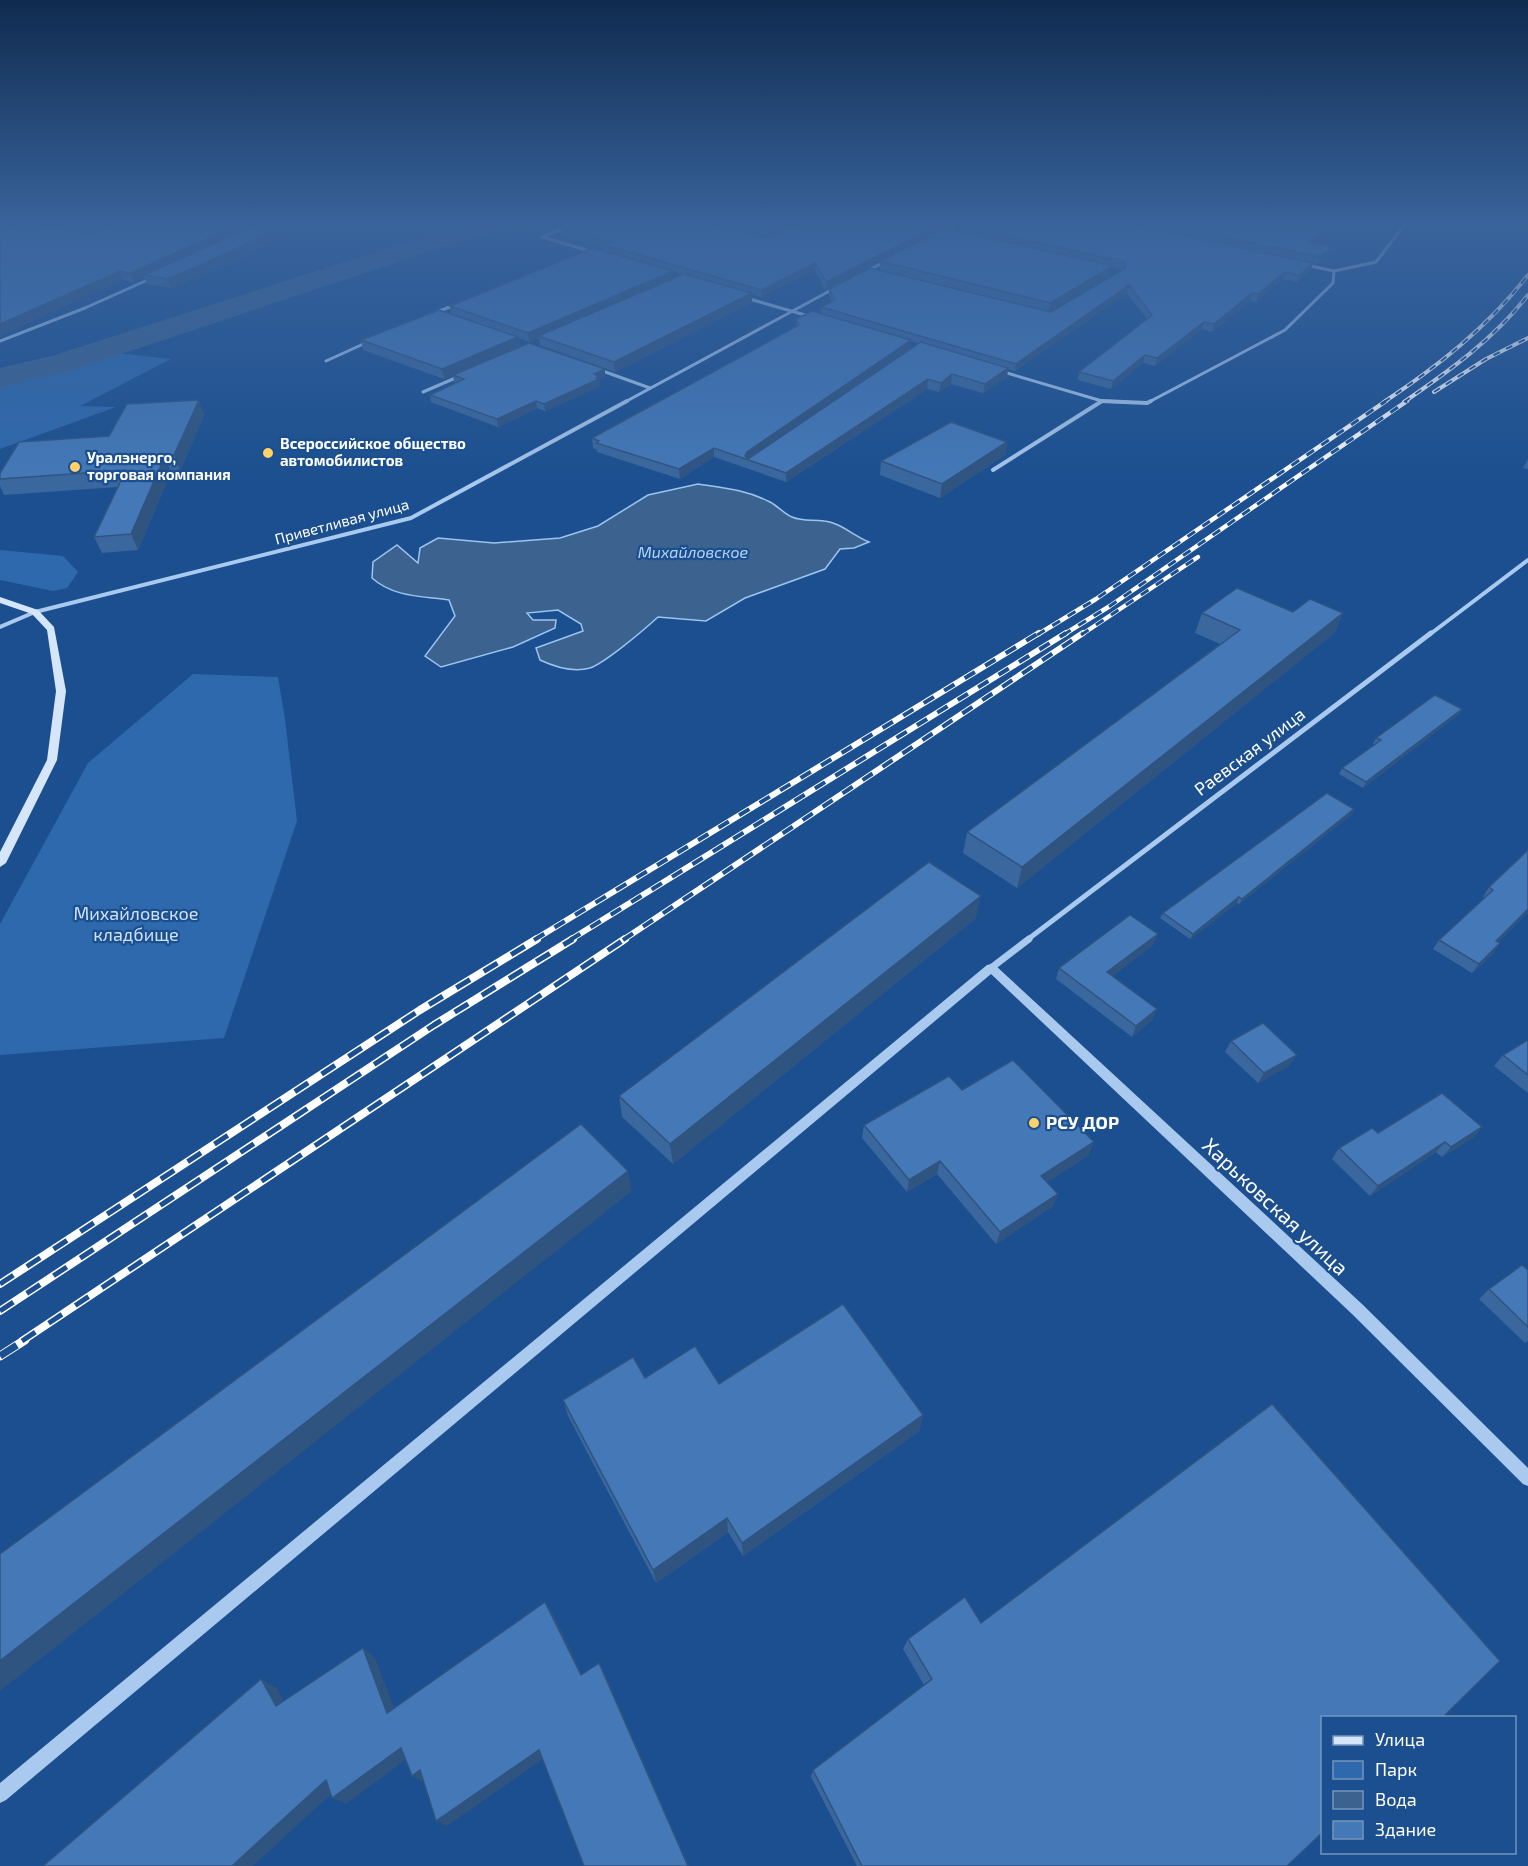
<svg xmlns="http://www.w3.org/2000/svg" width="1528" height="1866" font-family="'Exo 2',sans-serif">
<style>
.green{fill:#2e69ad}
.water{fill:#3c6290;stroke:#9cc4f0;stroke-width:1.5}
.lines{fill:none;stroke-linecap:round;stroke-linejoin:round}
.river{fill:#3c6290;fill-rule:evenodd}
.minor-far3{stroke:#a9c9ee;stroke-width:3}
.minor-far2{stroke:#a9c9ee;stroke-width:4}
.minor-far1{stroke:#a9c9ee;stroke-width:5}
.minor{stroke:#a9c9ee;stroke-width:7}
.tertiary{fill:#a9c9ee;fill-rule:evenodd}
.secondary{fill:#d6e6fa;fill-rule:evenodd}
.rail-far4-casing{stroke:#fff;stroke-width:4}
.rail-far3-casing{stroke:#fff;stroke-width:4.5}
.rail-far2-casing{stroke:#fff;stroke-width:6}
.rail-far1-casing{stroke:#fff;stroke-width:8}
.rail-casing{stroke:#fff;stroke-width:9}
.rail-far4{stroke:#1b4f8f;stroke-width:2;stroke-dasharray:7;stroke-linecap:butt}
.rail-far3{stroke:#1b4f8f;stroke-width:3;stroke-dasharray:9;stroke-linecap:butt}
.rail-far2{stroke:#1b4f8f;stroke-width:4;stroke-dasharray:12;stroke-linecap:butt}
.rail-far1{stroke:#1b4f8f;stroke-width:5;stroke-dasharray:16;stroke-linecap:butt}
.rail{stroke:#1b4f8f;stroke-width:7;stroke-dasharray:20;stroke-linecap:butt}
.wall{fill:#3a679d;fill-rule:evenodd}
.shaded-wall{fill:#305480}
.building{fill:#4478b7;stroke:#305480;stroke-width:1.5}
.poi-dot{fill:#ffd166;stroke:#1b4f8f;stroke-width:2}
.labels{text-anchor:middle;stroke-width:4.5;stroke-linejoin:round;paint-order:stroke}
.far-poi-label{font-size:15px;font-weight:bold;fill:#fff;stroke:#1b4f8f;text-anchor:start}
.far-street-label{font-size:15px;fill:#fff;stroke:#1b4f8f}
.far-water-label{font-size:16px;font-style:italic;fill:#b5d3f5;stroke:#1b4f8f}
.street-label{font-size:18px;fill:#fff;stroke:#1b4f8f}
.park-label{font-size:18px;fill:#cfe3fa;stroke:#1b4f8f}
.poi-label{font-size:18px;font-weight:bold;fill:#fff;stroke:#1b4f8f;text-anchor:start}
.near-street-label{font-size:21px;fill:#fff;stroke:#1b4f8f}
</style>
<rect width="100%" height="100%" fill="#1b4f8f"/>
<!-- green -->
<g class="green">
<path d="M117,353L171,359L80,406L116,407L0,449V381Z"/>
<path d="M0,550L63,556L78,572L67,588L53,591L0,580Z"/>
<path d="M193,674L278,677L285,719L297,821L224,1038L0,1055V924L88,763Z"/>
</g>
<!-- water -->
<path class="water" d="M698,484C724,488 747,490 770,502C778,506 784,514 792,517C804,522 813,519 824,521C839,522 854,536 869,542L854,548L840,549L825,569L745,598L706,621L658,617C645,629 605,663 590,668C573,673 555,667 540,660L536,648L583,631L581,624L558,610L527,613L533,620H556L555,628L513,647L441,667L425,656L455,616L449,600C421,596 393,597 372,578L373,562L397,545L418,563L420,548L438,538L494,543L560,538L598,526L648,495Z"/>
<g class="lines">
<!-- river -->
<path class="river" d="M463,224H501L497,229L76,369L0,388V368L55,355Z"/>
<!-- minor-far3 -->
<g class="minor-far3">
<path d="M945,231L961,224"/>
<path d="M542,237L593,252"/>
<path d="M542,237L575,224"/>
<path d="M1306,265L1334,271"/>
<path d="M865,272L886,261"/>
<path d="M746,298L812,317"/>
<path d="M434,313L455,305"/>
<path d="M0,341L85,308L152,278"/>
<path d="M326,361L370,341"/>
<path d="M597,369L650,388"/>
<path d="M1000,371L1102,401L1128,402"/>
<path d="M423,392L460,376"/>
<path d="M625,402L835,288"/>
<path d="M1149,402L1285,330L1333,283L1334,271L1376,262L1405,224"/>
</g>
<!-- minor-far2 -->
<g class="minor-far2">
<path d="M1101,401L1147,403L1151,401"/>
<path d="M993,470L1102,401"/>
<path d="M0,627L35,612L411,518L627,401"/>
<path d="M1429,635L1528,560"/>
</g>
<!-- minor-far1 -->
<path class="minor-far1" d="M1027,940L1431,633"/>
<!-- minor -->
<path class="minor" d="M991,968L1029,939"/>
<!-- tertiary -->
<path class="tertiary" d="M991,964L995,965L1362,1304L1528,1468V1486L1523,1484L1352,1314L991,974L6,1800L0,1803V1783L987,965Z"/>
<!-- secondary -->
<path class="secondary" d="M0,597L38,610L54,627L66,691L57,760L6,863L0,867V852L47,760L56,691L47,630L32,614L0,603Z"/>
<defs>
<g id="rail-far4">
<path d="M1434,392L1486,359L1528,338"/>
<path d="M1384,402C1438,366 1488,327 1528,275"/>
<path d="M1404,402C1449,371 1494,339 1528,295"/>
</g>
<g id="rail-far3">
<path d="M1037,635L1096,599L1386,401"/>
<path d="M1063,635L1110,606L1407,401"/>
<path d="M1081,635L1198,557"/>
</g>
<g id="rail-far2">
<path d="M534,940L1039,633"/>
<path d="M570,940L1066,633"/>
<path d="M623,940L1083,633"/>
</g>
<g id="rail-far1">
<path d="M0,1284L420,1010L537,939"/>
<path d="M0,1311L434,1025L573,939"/>
<path d="M22,1341L625,939"/>
</g>
<path id="rail" d="M0,1356L25,1340"/>
</defs>
<!-- rail-far4 casing -->
<use href="#rail-far4" class="rail-far4-casing"/>
<!-- rail-far3 casing -->
<use href="#rail-far3" class="rail-far3-casing"/>
<!-- rail-far2 casing -->
<use href="#rail-far2" class="rail-far2-casing"/>
<!-- rail-far1 casing -->
<use href="#rail-far1" class="rail-far1-casing"/>
<!-- rail casing -->
<use href="#rail" class="rail-casing"/>
<!-- rail-far4 -->
<use href="#rail-far4" class="rail-far4"/>
<!-- rail-far3 -->
<use href="#rail-far3" class="rail-far3"/>
<!-- rail-far2 -->
<use href="#rail-far2" class="rail-far2"/>
<!-- rail-far1 -->
<use href="#rail-far1" class="rail-far1"/>
<!-- rail -->
<use href="#rail" class="rail"/>
</g>
<!-- wall -->
<g class="wall">
<path d="M0,224H9L10,226L92,234L116,224H246L248,229L284,236L206,273L171,288L147,284L144,277L134,282L123,280Z"/>
<path d="M711,224H796L767,237Z"/>
<path d="M799,224H954L913,245L956,230L957,224H1337L1314,243L1332,247L1330,254L1318,264L1313,263L1311,270L1297,282L1283,279L1256,302L1250,301L1212,332L1202,329L1155,366L1143,363L1111,389L1078,380L1079,372L1147,319L1127,293L1015,371L1008,369L1007,377L983,393L951,384L939,392L927,389L786,482L714,457L680,479L597,452V450L593,448L592,438L796,327V319L821,314V307L832,301L829,296V289L880,270V261L825,290L815,270L761,297L752,294V302L615,372L540,345L539,338L529,342L518,338L519,346L444,379L363,350L361,340L451,314L450,306L605,251V247L564,236L563,229L767,238ZM1113,267L1123,270L1051,312L1049,311L1111,275ZM673,271L682,274L673,278ZM911,341L919,344L911,349Z"/>
<path d="M605,369V376L599,380L600,386L545,411L537,408L498,427L431,402L430,395L456,383H454L453,375Z"/>
<path d="M204,415L180,471L171,472L138,550L102,553L94,537L118,487L4,495L0,486V473L109,436Z"/>
<path d="M1007,442L1005,455L940,498L880,475L881,461Z"/>
<path d="M1528,459V469L1523,468Z"/>
<path d="M1293,612L1343,613L1334,633L1017,888L963,853L967,832L1220,644L1195,633L1202,613Z"/>
<path d="M1462,709L1459,714L1363,788L1339,774L1342,768L1375,744H1373L1376,738Z"/>
<path d="M1352,814L1239,904L1237,903L1190,939L1160,918L1163,913Z"/>
<path d="M1528,850V912L1498,942L1494,953L1472,973L1433,949L1439,940L1485,898L1483,897L1489,887Z"/>
<path d="M976,918L673,1164L622,1117L619,1096Z"/>
<path d="M1153,945L1112,976L1157,1009L1152,1020L1132,1037L1056,979L1059,968Z"/>
<path d="M1528,1040V1093L1494,1066L1503,1055Z"/>
<path d="M1231,1041L1290,1065L1258,1083L1225,1052Z"/>
<path d="M962,1090L1089,1155L1047,1182L1058,1194L1053,1206L996,1244L937,1174L907,1192L862,1138L864,1125Z"/>
<path d="M1482,1127L1473,1138L1442,1157L1436,1152L1370,1196L1332,1159L1339,1148L1378,1133Z"/>
<path d="M1528,1270V1341L1525,1343L1479,1299L1489,1289Z"/>
<path d="M645,1378L719,1384L923,1415L919,1431L743,1556L728,1532L656,1583L568,1416L563,1400Z"/>
<path d="M981,1623L1287,1866H857L811,1777L813,1770L924,1685L903,1649L908,1639Z"/>
</g>
<!-- shaded-wall -->
<g class="shaded-wall">
<path d="M0,224H9L11,228L0,232Z"/>
<path d="M240,224H246L248,230L144,275V277L134,282L130,273Z"/>
<path d="M781,224H796L767,237V230Z"/>
<path d="M941,224H954L825,290L826,282Z"/>
<path d="M1331,224H1337L1307,249L1309,242Z"/>
<path d="M282,227L284,236L206,273L171,288L167,279Z"/>
<path d="M1332,247L1330,254L1318,264L1320,257Z"/>
<path d="M815,263V270L761,297V290Z"/>
<path d="M1313,263L1311,270L1297,282L1299,275Z"/>
<path d="M1113,266L1111,275L1048,312L1050,303Z"/>
<path d="M120,271L123,280L0,336V324Z"/>
<path d="M673,271V279L538,336L539,338L529,342L528,333Z"/>
<path d="M1285,272L1283,279L1256,302L1258,294Z"/>
<path d="M1129,285L1127,293L1015,371L1016,364Z"/>
<path d="M752,293V302L615,372L614,362Z"/>
<path d="M1252,293L1250,301L1212,332L1214,324Z"/>
<path d="M1204,322L1202,329L1155,366L1157,358Z"/>
<path d="M518,337L519,346L444,379L442,369Z"/>
<path d="M911,340V349L749,460L745,456L747,452Z"/>
<path d="M1145,355L1143,363L1111,389L1113,381Z"/>
<path d="M1008,368L1007,377L983,393L985,384Z"/>
<path d="M605,369V376L599,380L600,386L545,411L544,404Z"/>
<path d="M952,374L951,384L939,392L941,383Z"/>
<path d="M928,379L927,389L786,482V473Z"/>
<path d="M199,400L204,415L180,471L174,455Z"/>
<path d="M536,401L537,408L498,427L497,419Z"/>
<path d="M1007,442L1005,455L940,498L942,484Z"/>
<path d="M714,448V457L680,479L679,469Z"/>
<path d="M165,456L171,472L138,550L131,534Z"/>
<path d="M1343,613L1334,633L1017,888L1022,867Z"/>
<path d="M1462,709L1459,714L1363,788L1366,782Z"/>
<path d="M1354,809L1352,814L1239,904L1242,899Z"/>
<path d="M981,896L976,918L673,1164L670,1144Z"/>
<path d="M1239,897L1237,903L1190,939L1193,934Z"/>
<path d="M1528,909V912L1490,950L1496,941Z"/>
<path d="M1158,934L1153,945L1103,984L1107,972Z"/>
<path d="M1500,943L1494,953L1472,973L1479,964Z"/>
<path d="M1157,1009L1152,1020L1132,1037L1136,1026Z"/>
<path d="M1297,1055L1290,1065L1258,1083L1264,1073Z"/>
<path d="M1482,1127L1473,1138L1442,1157L1451,1147Z"/>
<path d="M1094,1142L1089,1155L1037,1189L1041,1176Z"/>
<path d="M1445,1142L1436,1152L1370,1196L1378,1186Z"/>
<path d="M940,1161L937,1174L907,1192L909,1180Z"/>
<path d="M628,1171L632,1191L0,1691V1661Z"/>
<path d="M1058,1194L1053,1206L996,1244L1000,1232Z"/>
<path d="M923,1415L919,1431L743,1556L742,1543Z"/>
<path d="M727,1518L728,1532L656,1583L653,1570Z"/>
<path d="M545,1602L552,1612L587,1684L581,1675Z"/>
<path d="M363,1648L375,1658L399,1720L387,1713Z"/>
<path d="M599,1663L604,1672L689,1866H688Z"/>
<path d="M261,1679L277,1688L291,1714L276,1706Z"/>
<path d="M401,1748L412,1755L346,1804L332,1798Z"/>
<path d="M539,1750L546,1757L447,1826L436,1821Z"/>
<path d="M420,1770L423,1782L412,1776Z"/>
<path d="M326,1780L340,1786L253,1866H232Z"/>
</g>
<!-- building -->
<g class="building">
<path d="M17,224H33L92,234L116,224H240L130,273L120,271L0,324V230Z"/>
<path d="M258,224L282,227L203,264L167,279L144,275Z"/>
<path d="M575,224H708L767,238L799,224H941L826,282L815,263L761,290L605,245L611,242L563,229Z"/>
<path d="M740,224H781L767,230Z"/>
<path d="M957,224H1130L1313,263L1299,275L1285,272L1258,294L1252,293L1214,324L1204,322L1157,358L1145,355L1113,381L1079,372L1152,315L1129,285L1016,364L821,307L835,300L829,289L870,268L1051,312L1124,269L1126,266L1124,262Z"/>
<path d="M1161,224H1331L1309,242L1332,247L1320,257Z"/>
<path d="M946,228L1113,266L1050,303L880,261Z"/>
<path d="M593,248L673,271L528,333L450,306Z"/>
<path d="M684,274L752,293L614,362L538,336Z"/>
<path d="M439,310L518,337L442,369L361,340Z"/>
<path d="M812,311L911,340L747,452L745,456L748,459L921,342L1008,368L985,384L952,374L941,383L928,379L786,473L714,448L679,469L596,443L599,441L592,438L799,325L796,319Z"/>
<path d="M529,343L605,369L594,374L599,376L596,378L599,379L544,404L536,401L497,419L430,395L464,379L453,375Z"/>
<path d="M199,400L174,455L165,456L131,534L94,537L126,470L0,479V473L19,442L109,436L127,404Z"/>
<path d="M951,422L1007,442L942,484L881,461Z"/>
<path d="M1237,588L1293,612L1310,599L1343,613L1022,867L967,832L1240,630L1202,613Z"/>
<path d="M1435,695L1462,709L1366,782L1342,768L1381,740L1376,738Z"/>
<path d="M1327,793L1354,809L1242,899L1239,897L1193,934L1163,913Z"/>
<path d="M1528,850V909L1496,941L1500,943L1479,964L1439,940L1493,890L1489,887Z"/>
<path d="M929,862L981,896L670,1144L619,1096Z"/>
<path d="M1130,915L1158,934L1107,972L1157,1009L1136,1026L1059,968Z"/>
<path d="M1263,1023L1297,1055L1264,1073L1231,1041Z"/>
<path d="M1528,1040V1075L1503,1055Z"/>
<path d="M1013,1060L1094,1142L1041,1176L1058,1194L1000,1232L940,1161L909,1180L864,1125L949,1076L962,1090Z"/>
<path d="M1442,1093L1482,1127L1451,1147L1445,1142L1378,1186L1339,1148L1372,1128L1378,1133Z"/>
<path d="M581,1124L628,1171L0,1661V1554Z"/>
<path d="M1522,1265L1528,1270V1327L1489,1289Z"/>
<path d="M843,1304L923,1415L742,1543L727,1518L653,1570L563,1400L633,1357L645,1378L695,1346L719,1384Z"/>
<path d="M1272,1404L1500,1661L1442,1718H1323V1832L1287,1866H862L813,1770L932,1679L908,1639L965,1597L981,1623Z"/>
<path d="M545,1602L581,1675L599,1663L688,1866H584L539,1750L436,1821L420,1770L412,1776L401,1748L332,1798L326,1780L232,1866H43L261,1679L276,1706L363,1648L387,1713Z"/>
</g>
<!-- sky -->
<linearGradient id="sky" x2="0" y2="1"><stop stop-color="#0f2b4f"/><stop offset="0.46" stop-color="#39639b"/><stop offset="1" stop-color="#39639b" stop-opacity="0"/></linearGradient>
<rect width="1528" height="485" fill="url(#sky)"/>
<!-- markers -->
<g class="poi-dot">
<circle cx="268" cy="453" r="6"/>
<circle cx="75" cy="467" r="6"/>
<circle cx="1034" cy="1123" r="6"/>
</g>
<g class="labels">
<!-- far-poi labels -->
<g class="far-poi-label">
<text x="280" y="449">Всероссийское общество<tspan x="280" dy="17">автомобилистов</tspan></text>
<text x="87" y="463">Уралэнерго,<tspan x="87" dy="17">торговая компания</tspan></text>
</g>
<!-- far-street labels -->
<g class="far-street-label">
<text transform="translate(342 522) rotate(-15)" y="5">Приветливая улица</text>
</g>
<!-- far-water labels -->
<g class="far-water-label">
<text x="693" y="558">Михайловское</text>
</g>
<!-- street labels -->
<g class="street-label">
<text transform="translate(1250 752) rotate(-37)" y="6">Раевская улица</text>
</g>
<!-- park labels -->
<g class="park-label">
<text x="136" y="920">Михайловское<tspan x="136" dy="21">кладбище</tspan></text>
</g>
<!-- poi labels -->
<g class="poi-label">
<text x="1046" y="1129">РСУ ДОР</text>
</g>
<!-- near-street labels -->
<g class="near-street-label">
<text transform="translate(1275 1207) rotate(43)" y="7">Харьковская улица</text>
</g>
</g>
<!-- legend -->
<rect x="1321" y="1716" width="195" height="138" fill="#1b4f8f" stroke="#7695bc" stroke-width="1.5"/>
<rect x="1333" y="1736" width="30" height="9" fill="#d6e6fa" stroke="#7695bc" stroke-width="1.5"/>
<text x="1375" y="1746" font-size="18" fill="#ffffff">Улица</text>
<rect x="1333" y="1761" width="30" height="18" fill="#2e69ad" stroke="#7695bc" stroke-width="1.5"/>
<text x="1375" y="1776" font-size="18" fill="#ffffff">Парк</text>
<rect x="1333" y="1791" width="30" height="18" fill="#3c6290" stroke="#7695bc" stroke-width="1.5"/>
<text x="1375" y="1806" font-size="18" fill="#ffffff">Вода</text>
<rect x="1333" y="1821" width="30" height="18" fill="#4478b7" stroke="#7695bc" stroke-width="1.5"/>
<text x="1375" y="1836" font-size="18" fill="#ffffff">Здание</text>
</svg>
